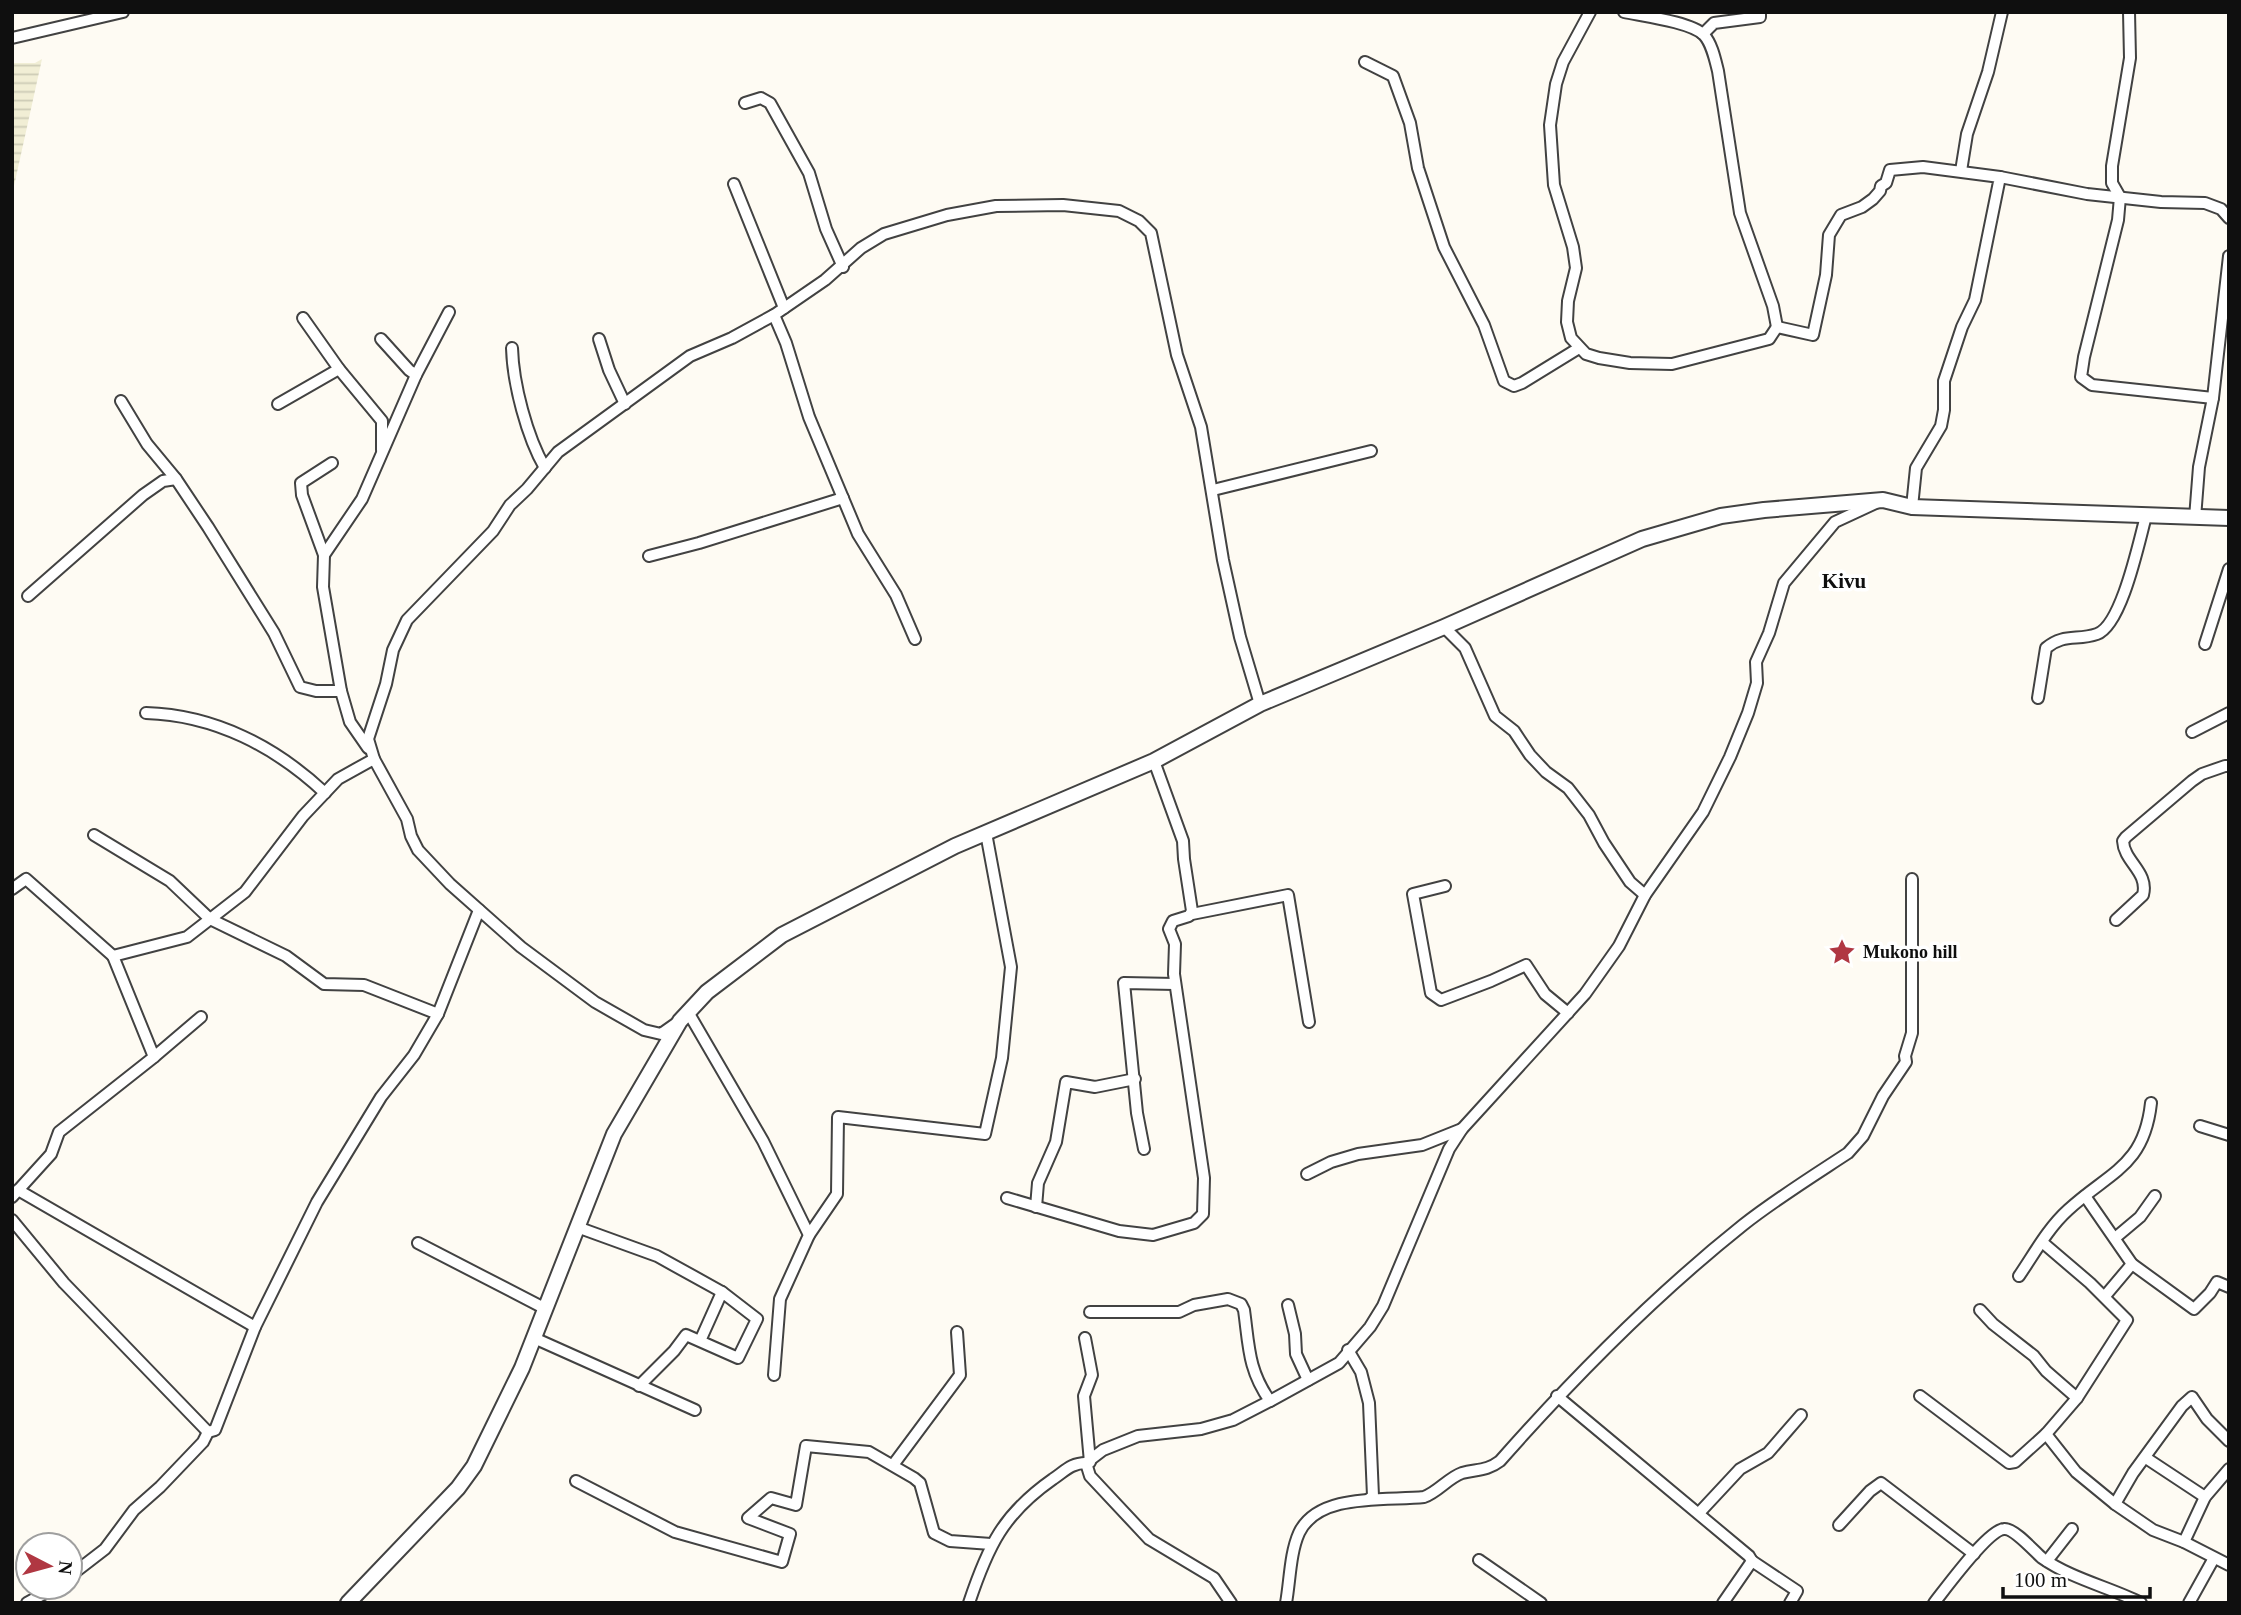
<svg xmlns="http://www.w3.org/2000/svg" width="2241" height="1615" font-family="'Times New Roman',serif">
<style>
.farmland{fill:url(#farmland-rules)}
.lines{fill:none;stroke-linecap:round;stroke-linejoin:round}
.minor-casing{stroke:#424242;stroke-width:14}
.tertiary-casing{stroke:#424242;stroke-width:18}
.minor{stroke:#fff;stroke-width:10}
.tertiary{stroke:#fff;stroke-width:14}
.labels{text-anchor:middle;stroke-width:7;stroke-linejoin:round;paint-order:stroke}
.poi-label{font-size:18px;font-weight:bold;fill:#0f0f0f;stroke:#fff;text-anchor:start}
.quarter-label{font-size:21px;font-weight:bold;fill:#0f0f0f;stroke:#fff}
</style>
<defs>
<pattern id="farmland-rules" width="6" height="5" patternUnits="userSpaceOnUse" patternTransform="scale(1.75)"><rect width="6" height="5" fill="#f1eed5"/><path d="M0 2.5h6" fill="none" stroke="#cdcbb6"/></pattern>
</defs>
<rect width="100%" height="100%" fill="#fefbf3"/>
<!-- farmland -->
<path class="farmland" d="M42,59L12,195V63H35Z"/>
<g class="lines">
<defs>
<g id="minor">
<path d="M1590,12L1563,62L1556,84L1550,125L1554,185L1573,247L1576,268L1568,301L1567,322L1571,338L1586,354L1599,358L1630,363L1672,364L1769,339L1777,327L1813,335L1826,275L1829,235L1841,215L1862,207L1873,199L1880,191L1881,186L1886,183L1890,170L1923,167L2000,177L1975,300L1962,327L1944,381V410L1941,426L1916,468L1912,507"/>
<path d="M1624,12C1643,16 1691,22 1704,35C1712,44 1715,59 1718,71L1740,213L1773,306L1777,327"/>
<path d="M2129,12L2130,58L2112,166V183L2120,197L2118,220L2084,357L2081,377L2092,385L2213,398"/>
<path d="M1703,34L1714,23L1760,17V12"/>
<path d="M12,38L123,12"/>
<path d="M1365,62L1393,76L1410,123L1418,168L1444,247L1484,325L1504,381L1514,386L1522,383L1579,348"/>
<path d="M745,103L761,98L770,103L809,173L826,229L843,267"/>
<path d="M1961,171L1967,134L1988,72L2002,12"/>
<path d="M2000,177L2087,194L2161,202L2205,203L2221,209L2229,218"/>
<path d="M734,184L784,308"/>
<path d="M774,315L786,343L809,417L858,534L896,595L915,639"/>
<path d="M303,318L339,369L382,421V450"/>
<path d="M381,339L409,370L416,375"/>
<path d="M599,339L609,370L625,404"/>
<path d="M512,348C513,384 527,437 545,468"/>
<path d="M121,401L147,444L176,479L208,527L274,633L300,687L316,691H341"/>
<path d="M278,404L339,369"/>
<path d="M332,463L301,483L302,495L324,555L323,587L341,691L350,722L368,748"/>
<path d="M1213,490L1371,451"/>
<path d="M2195,518L2199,467L2213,398L2229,256"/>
<path d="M324,555L362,499L416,375L449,312"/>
<path d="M649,556L699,543L843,498"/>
<path d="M28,596L143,495L163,481L176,479"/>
<path d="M1444,627L1465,648L1495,716L1514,731L1530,755L1546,772L1568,788L1589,815L1604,843L1630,882L1645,895"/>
<path d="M2205,644L2229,569"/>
<path d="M2038,698L2046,648C2064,633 2077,641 2097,634C2122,625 2139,541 2146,516"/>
<path d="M146,713C215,715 276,747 325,793"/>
<path d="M2192,732L2229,713"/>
<path d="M94,835L170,881L210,919L286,956L324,984L364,985L438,1014"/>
<path d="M1445,886L1413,894L1431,993L1441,1000L1491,981L1526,965L1545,994L1568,1013"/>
<path d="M12,889L26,879L113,956"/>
<path d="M1192,914L1288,895L1309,1022"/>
<path d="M2116,920L2143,895C2149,872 2124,862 2123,841L2126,837L2192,781L2202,774L2225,766H2229"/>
<path d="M688,1012L763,1141L809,1235L780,1299L774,1375"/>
<path d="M678,1022L661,1034L644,1030L595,1002L521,947L450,884L418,850L411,836L407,819L374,759L368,739L386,684L393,650L407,620L493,531L510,505L527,489L558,452L690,356L732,338L774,315L825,280L861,248L884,234L947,215L996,206L1063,205L1119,211L1139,221L1151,233L1177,355L1201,427L1223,560L1240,637L1260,704"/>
<path d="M154,1057L201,1017"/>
<path d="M2200,1126L2229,1135"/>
<path d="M1144,1149L1137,1113L1124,983L1175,984"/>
<path d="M1307,1174L1331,1162L1358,1154L1422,1145L1462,1129"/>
<path d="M18,1190L255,1327"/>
<path d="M2085,1196L2132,1264L2194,1309L2210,1293L2217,1282L2229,1287"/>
<path d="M12,1197L51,1154L59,1132L154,1057L113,956L187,937L245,892L303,816L338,779L374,759"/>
<path d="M1007,1198L1119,1231L1153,1235L1194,1223L1203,1214L1204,1178L1174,974L1175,944L1169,929L1173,921L1189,916L1192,911L1184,859L1183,841L1154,761"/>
<path d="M1036,1207L1038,1183L1056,1142L1066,1082L1095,1087L1135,1079"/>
<path d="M12,1220L64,1283L208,1432"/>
<path d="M577,1227L657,1256L722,1292"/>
<path d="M809,1235L837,1194L838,1117L985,1134L1002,1058L1011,967L986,833"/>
<path d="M2115,1238L2140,1217L2155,1196"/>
<path d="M418,1243L542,1307L544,1311"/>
<path d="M2019,1276C2034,1254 2048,1228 2068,1210C2109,1172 2144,1167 2151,1103"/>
<path d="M2105,1296L2132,1264"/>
<path d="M1288,1305L1295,1334L1296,1354L1308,1380"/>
<path d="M1980,1310L1993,1324L2034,1356L2046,1371L2077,1398"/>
<path d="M1090,1312H1179L1194,1305L1228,1299L1241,1304L1244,1310C1249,1346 1248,1370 1270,1401"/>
<path d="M534,1338L695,1410"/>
<path d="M1085,1338L1092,1375L1084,1396L1090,1462"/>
<path d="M1348,1350L1361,1372L1369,1403L1373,1496L1369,1499"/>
<path d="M639,1386L674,1351L686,1335L738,1358L757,1319L722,1292L700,1341"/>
<path d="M1557,1396L1749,1556L1752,1561L1723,1603"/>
<path d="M1920,1396L2009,1463L2015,1462L2046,1434L2077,1398L2127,1320L2090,1283L2042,1242"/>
<path d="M2046,1434L2076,1472L2115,1504L2153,1530L2184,1542L2229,1565"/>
<path d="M2146,1458L2205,1497"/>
<path d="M893,1465L960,1375L957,1332"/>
<path d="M576,1481L675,1532L782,1562L790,1534L748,1518L771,1498L796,1505L806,1446L869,1452L914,1478L920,1483L934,1533L950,1541L991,1544"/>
<path d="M2115,1504L2133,1473L2182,1406L2192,1397L2207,1419L2229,1441"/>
<path d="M1699,1513L1740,1469L1768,1453L1801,1415"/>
<path d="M1839,1525L1870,1491L1881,1483L1974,1554"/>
<path d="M2184,1542L2205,1497L2229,1469"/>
<path d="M1479,1560L1541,1603"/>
<path d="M1752,1561L1797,1591L1790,1603"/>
<path d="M2047,1561L2072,1529"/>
<path d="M70,1576L105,1549L134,1510L160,1487L203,1442L208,1432L215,1430L255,1327L317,1202L381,1097L414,1055L438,1014L479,910"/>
<path d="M27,1603L56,1587"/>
<path d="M969,1603C988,1546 1003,1514 1053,1479C1065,1471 1071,1463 1086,1463"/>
<path d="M1231,1603L1214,1578L1149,1539L1090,1476L1086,1463L1103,1450L1138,1436L1201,1429L1233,1420L1270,1401L1339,1363L1370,1327L1383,1306L1449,1149L1462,1129L1585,994L1619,946L1645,895L1703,812L1730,757L1748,713L1757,683L1756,662L1769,633L1784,583L1835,522L1878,502"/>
<path d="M1286,1603C1290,1581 1290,1553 1299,1533C1318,1492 1387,1501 1424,1497C1438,1492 1448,1478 1462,1473C1477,1469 1487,1471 1500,1461C1575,1376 1654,1296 1743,1225C1776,1199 1813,1176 1848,1153L1863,1136L1883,1096L1906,1062L1905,1056L1912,1033V879"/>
<path d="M1934,1603C1946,1588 1988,1530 2004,1529C2014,1528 2034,1551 2042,1558C2072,1579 2109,1587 2141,1603"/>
<path d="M2189,1603L2214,1558"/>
</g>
<path id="tertiary" d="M348,1603L458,1488L474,1466L522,1368L614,1134L680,1021L707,992L782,935L955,846L1154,761L1260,704L1444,627L1642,539L1721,516L1764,510L1883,500L1912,507L2229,518"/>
</defs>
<!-- minor casing -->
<use href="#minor" class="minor-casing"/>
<!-- tertiary casing -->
<use href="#tertiary" class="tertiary-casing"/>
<!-- minor -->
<use href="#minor" class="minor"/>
<!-- tertiary -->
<use href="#tertiary" class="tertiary"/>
</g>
<!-- icons -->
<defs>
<symbol id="sight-bare" viewBox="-9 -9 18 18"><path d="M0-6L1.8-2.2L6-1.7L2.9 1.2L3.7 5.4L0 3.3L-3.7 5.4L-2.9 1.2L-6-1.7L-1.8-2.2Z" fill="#b03742" stroke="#fff" stroke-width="2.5" paint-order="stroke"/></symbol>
</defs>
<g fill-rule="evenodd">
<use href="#sight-bare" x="1823" y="933" width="38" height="38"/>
</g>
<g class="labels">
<!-- poi labels -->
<g class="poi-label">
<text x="1863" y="958">Mukono hill</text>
</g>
<!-- quarter labels -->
<g class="quarter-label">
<text x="1844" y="588">Kivu</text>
</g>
</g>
<!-- border -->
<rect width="2241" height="1615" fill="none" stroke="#0f0f0f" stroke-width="28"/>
<!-- north arrow -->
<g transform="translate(49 1566) rotate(96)"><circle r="33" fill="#ffffff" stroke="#9f9f9f" stroke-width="2"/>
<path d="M0-5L12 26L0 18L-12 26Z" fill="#b03742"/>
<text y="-10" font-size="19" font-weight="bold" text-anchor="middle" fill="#0f0f0f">N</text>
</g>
<!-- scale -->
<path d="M2003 1587v10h147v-10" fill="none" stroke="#0f0f0f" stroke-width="3.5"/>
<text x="2014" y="1587" font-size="21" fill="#0f0f0f" stroke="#ffffff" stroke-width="5" paint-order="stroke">100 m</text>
</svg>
